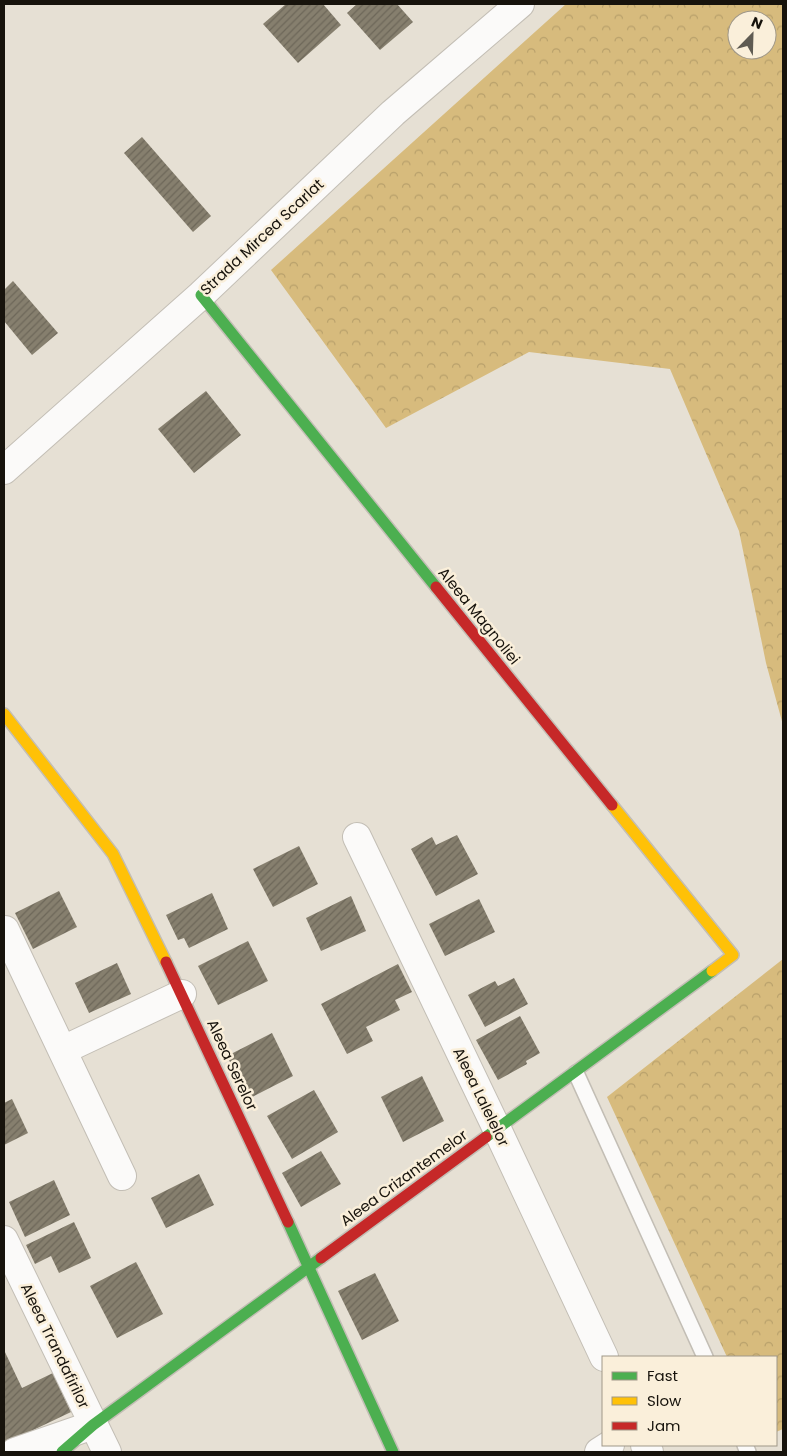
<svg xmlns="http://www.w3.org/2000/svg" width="787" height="1456" font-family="Poppins,sans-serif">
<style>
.forest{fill:url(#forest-crowns);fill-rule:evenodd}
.building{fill:url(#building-hatch)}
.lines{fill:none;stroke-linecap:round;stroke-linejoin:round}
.lane-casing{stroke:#c3beb5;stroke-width:18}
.street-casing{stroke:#c3beb5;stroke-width:30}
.fast-casing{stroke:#c3beb5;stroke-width:14}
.slow-casing{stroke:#c3beb5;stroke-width:14}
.jam-casing{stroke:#c3beb5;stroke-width:14}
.lane{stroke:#fbfaf9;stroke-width:15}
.street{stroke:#fbfaf9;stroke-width:28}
.fast{stroke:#4caf50;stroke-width:11}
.slow{stroke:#ffc107;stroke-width:11}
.jam{stroke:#c62828;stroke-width:11}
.labels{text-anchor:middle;stroke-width:5;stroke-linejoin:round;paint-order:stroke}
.street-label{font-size:15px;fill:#17130c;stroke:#faefda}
</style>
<defs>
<pattern id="forest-crowns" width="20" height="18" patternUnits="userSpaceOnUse" patternTransform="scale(1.25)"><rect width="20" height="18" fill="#d7bb7d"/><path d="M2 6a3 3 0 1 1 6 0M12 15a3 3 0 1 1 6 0" fill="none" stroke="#b8a06b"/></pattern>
<pattern id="building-hatch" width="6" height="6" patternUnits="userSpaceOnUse" patternTransform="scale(1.25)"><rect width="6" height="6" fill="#867f6e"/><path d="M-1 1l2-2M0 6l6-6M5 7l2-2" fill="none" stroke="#6d6759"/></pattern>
</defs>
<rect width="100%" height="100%" fill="#e6e0d4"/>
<!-- forest -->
<g class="forest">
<path d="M566,4H783V725L766,663L739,531L670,369L529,352L386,428L271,270ZM737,20H767V50H737Z"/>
<path d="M783,959V1429L776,1432V1357H727L607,1097Z"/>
</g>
<!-- building -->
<g class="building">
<path d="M286,4H323L341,25L298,63L263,24Z"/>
<path d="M357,4H397L413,22L380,50L347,13Z"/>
<path d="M142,137L211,216L193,232L124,153Z"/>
<path d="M13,281L58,333L32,355L4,321V290Z"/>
<path d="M206,391L241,435L194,473L158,429Z"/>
<path d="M457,835L478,874L436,896L411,849L432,837L436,845Z"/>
<path d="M299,846L318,884L273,907L253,869Z"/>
<path d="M59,891L77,927L33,949L15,913Z"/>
<path d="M212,893L228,929L189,948L184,938L178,940L166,915Z"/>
<path d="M351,896L366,931L321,951L306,918Z"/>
<path d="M479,899L495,932L445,956L429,924Z"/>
<path d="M248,941L268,981L218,1005L198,966Z"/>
<path d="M117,963L131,994L89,1013L75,983Z"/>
<path d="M398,964L412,992L395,1000L400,1010L366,1027L373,1041L347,1054L321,1004Z"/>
<path d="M514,978L528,1004L485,1027L468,995L495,981L498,986Z"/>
<path d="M520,1016L540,1053L526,1061L527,1064L498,1080L476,1040Z"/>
<path d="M272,1033L293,1076L248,1099L227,1056Z"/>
<path d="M422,1076L444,1121L403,1142L381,1097Z"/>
<path d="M314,1090L338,1132L292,1159L267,1116Z"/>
<path d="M12,1099L28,1133L4,1145V1103Z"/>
<path d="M321,1151L341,1184L301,1207L282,1173Z"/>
<path d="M199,1174L214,1205L166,1228L151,1198Z"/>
<path d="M54,1180L70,1215L25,1237L9,1202Z"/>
<path d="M74,1222L91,1258L59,1273L51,1256L35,1264L26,1245Z"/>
<path d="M136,1262L163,1314L117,1338L90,1286Z"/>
<path d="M375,1273L399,1321L362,1340L338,1291Z"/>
<path d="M4,1350L22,1388L53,1373L71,1412L4,1444Z"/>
</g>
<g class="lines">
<defs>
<g id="lane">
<path d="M576,1073L705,1357"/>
<path d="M745,1445L748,1452"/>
</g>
<g id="street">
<path d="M4,470L201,295L393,113L520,4"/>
<path d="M357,837L497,1129L604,1357"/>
<path d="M5,930L122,1176"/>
<path d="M63,1050L182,994"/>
<path d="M4,1240L107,1452"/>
<path d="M645,1445L649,1452"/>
<path d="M15,1452L93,1425"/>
<path d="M599,1452L610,1445"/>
</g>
<g id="fast">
<path d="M201,295L436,587"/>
<path d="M486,1137L712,971"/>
<path d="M288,1222L393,1452"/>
<path d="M62,1452L93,1425L321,1258"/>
</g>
<g id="slow">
<path d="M4,714L113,854L166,962"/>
<path d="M612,805L733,955L712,971"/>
</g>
<g id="jam">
<path d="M436,587L612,805"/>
<path d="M166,962L288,1222"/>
<path d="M321,1258L486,1137"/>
</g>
</defs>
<!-- lane casing -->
<use href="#lane" class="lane-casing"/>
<!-- street casing -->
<use href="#street" class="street-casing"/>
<!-- fast casing -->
<use href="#fast" class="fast-casing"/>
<!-- slow casing -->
<use href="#slow" class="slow-casing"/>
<!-- jam casing -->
<use href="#jam" class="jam-casing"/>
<!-- lane -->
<use href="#lane" class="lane"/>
<!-- street -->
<use href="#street" class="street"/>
<!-- fast -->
<use href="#fast" class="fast"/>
<!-- slow -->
<use href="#slow" class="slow"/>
<!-- jam -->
<use href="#jam" class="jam"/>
</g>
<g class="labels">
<!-- street labels -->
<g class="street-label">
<text transform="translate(262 237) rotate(-43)" y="5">Strada Mircea Scarlat</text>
<text transform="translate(479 616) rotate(51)" y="5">Aleea Magnoliei</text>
<text transform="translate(232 1065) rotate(65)" y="5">Aleea Serelor</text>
<text transform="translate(481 1097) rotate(64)" y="5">Aleea Lalelelor</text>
<text transform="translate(404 1178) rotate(-36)" y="5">Aleea Crizantemelor</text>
<text transform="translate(55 1346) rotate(64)" y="5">Aleea Trandafirilor</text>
</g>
</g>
<!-- border -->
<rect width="787" height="1456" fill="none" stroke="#17130c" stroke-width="10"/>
<!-- legend -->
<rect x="602" y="1356" width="175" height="90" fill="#faefda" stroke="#9f9788"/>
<rect x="612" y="1372" width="25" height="8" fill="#4caf50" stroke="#9f9788"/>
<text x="647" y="1381" font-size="15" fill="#17130c">Fast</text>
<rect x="612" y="1397" width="25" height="8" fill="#ffc107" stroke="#9f9788"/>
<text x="647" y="1406" font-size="15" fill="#17130c">Slow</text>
<rect x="612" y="1422" width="25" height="8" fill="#c62828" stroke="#9f9788"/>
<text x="647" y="1431" font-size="15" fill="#17130c">Jam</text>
<!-- north arrow -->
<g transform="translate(752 35) rotate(23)"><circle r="24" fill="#faefda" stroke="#9f9788"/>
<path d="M0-4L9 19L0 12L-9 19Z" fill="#5f5b52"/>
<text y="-8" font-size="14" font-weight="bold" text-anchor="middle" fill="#17130c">N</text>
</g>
</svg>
